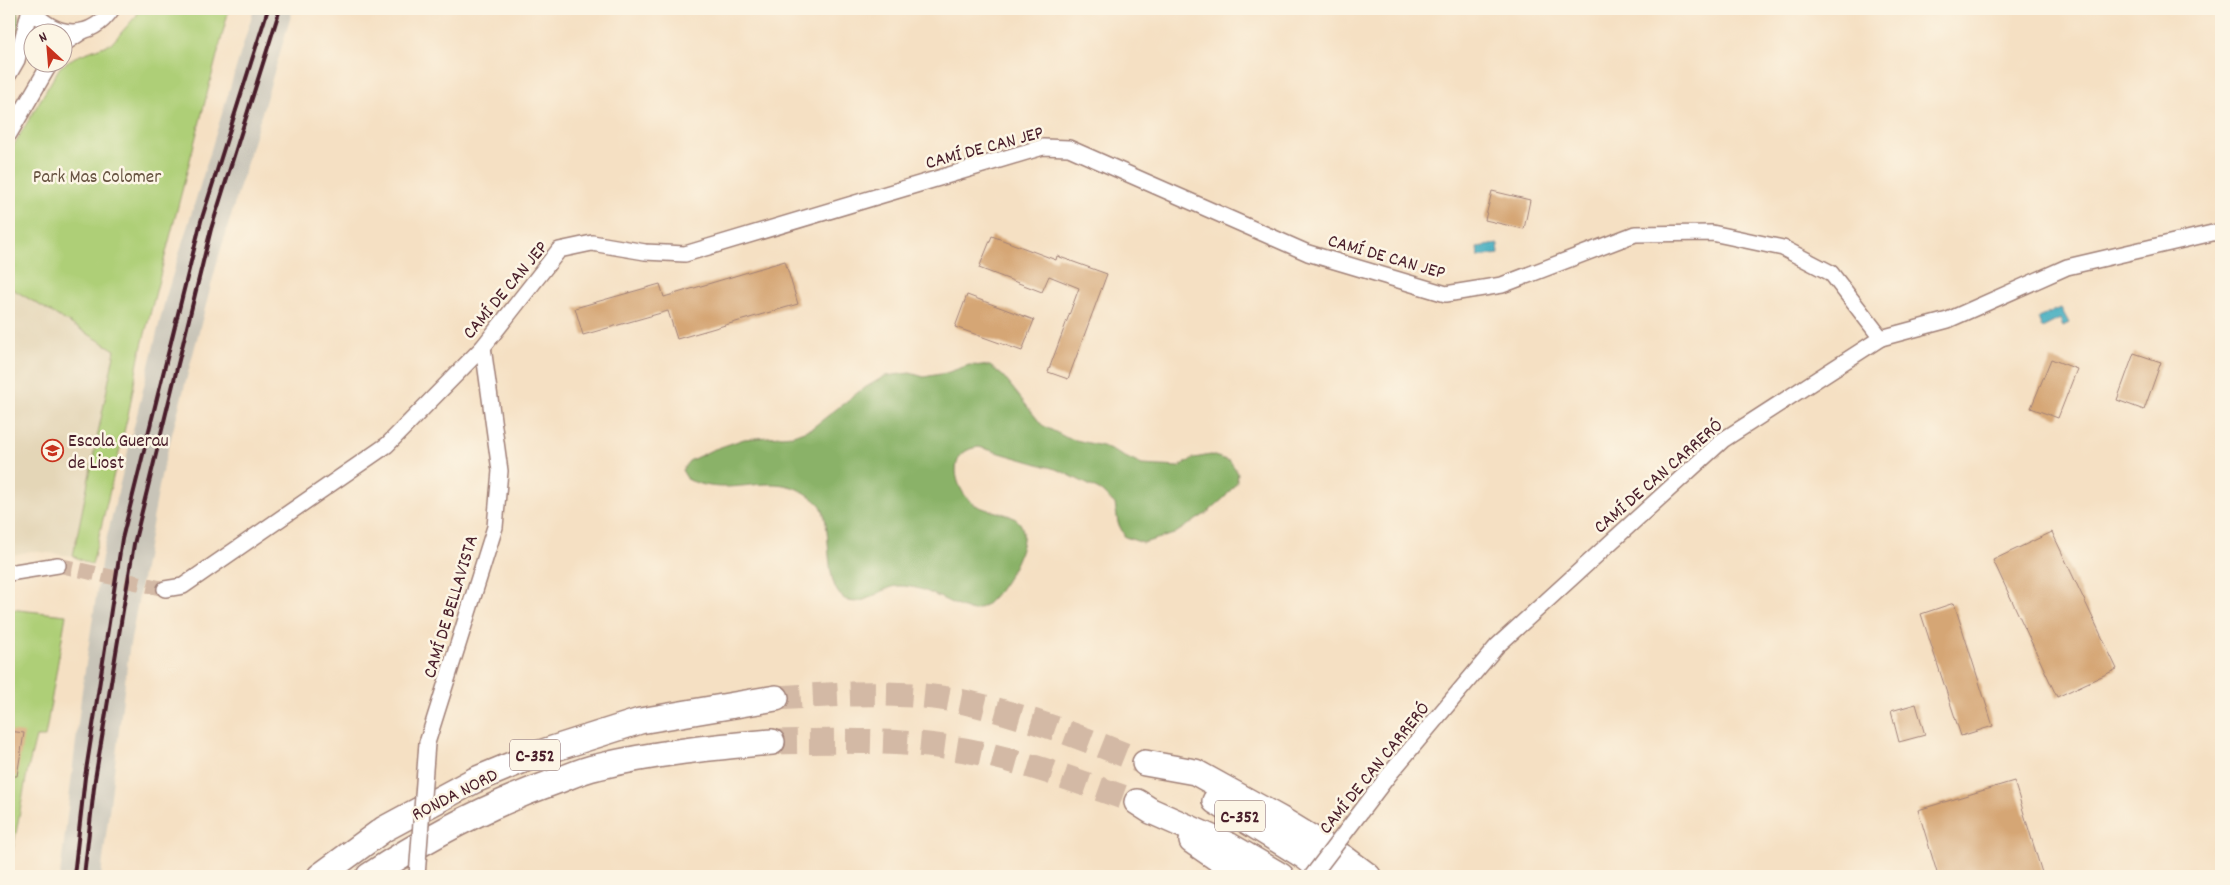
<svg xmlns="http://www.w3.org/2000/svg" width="2230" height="885" font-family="Dekko,sans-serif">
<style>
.built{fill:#e4d6b7}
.industrial{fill:#c8c4b8}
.green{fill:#aecf77;stroke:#7c7751}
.forest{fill:#8ab268;stroke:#6a684a}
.water{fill:#40acbf;stroke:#456675}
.building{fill:#d5a674}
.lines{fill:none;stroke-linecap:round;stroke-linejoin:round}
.minor-tunnel{stroke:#d3b9a5;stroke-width:15;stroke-dasharray:15 8;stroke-linecap:butt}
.trunk-tunnel{stroke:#d3b9a5;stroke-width:25;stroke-dasharray:25 12;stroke-linecap:butt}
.minor-casing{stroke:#a08077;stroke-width:18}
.trunk-casing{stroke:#a08077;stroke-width:28}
.minor{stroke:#fff;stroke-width:15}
.trunk{stroke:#fff;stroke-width:25}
.rail{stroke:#4a1f2b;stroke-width:4}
.minor-bridge-casing{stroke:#a08077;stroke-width:18;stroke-linecap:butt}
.minor-bridge{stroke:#fff;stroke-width:15}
.labels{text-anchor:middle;stroke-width:5;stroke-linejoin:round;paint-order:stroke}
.shield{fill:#fcf5e5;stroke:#7f5f63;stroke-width:1}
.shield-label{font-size:18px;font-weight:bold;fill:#4a1f2b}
.street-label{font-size:19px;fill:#4a1f2b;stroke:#fcf5e5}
.park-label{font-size:19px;fill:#685442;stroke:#fcf5e5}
.poi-label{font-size:19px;fill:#4a1f2b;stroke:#fcf5e5;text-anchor:start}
</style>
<rect width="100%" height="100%" fill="#fcf5e5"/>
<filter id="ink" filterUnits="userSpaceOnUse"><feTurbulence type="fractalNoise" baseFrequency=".02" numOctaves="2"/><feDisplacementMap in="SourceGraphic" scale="10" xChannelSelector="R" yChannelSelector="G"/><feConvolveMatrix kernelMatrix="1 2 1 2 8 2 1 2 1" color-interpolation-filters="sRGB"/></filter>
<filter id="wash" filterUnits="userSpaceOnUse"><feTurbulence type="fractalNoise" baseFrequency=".0096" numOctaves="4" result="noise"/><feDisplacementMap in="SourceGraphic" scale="20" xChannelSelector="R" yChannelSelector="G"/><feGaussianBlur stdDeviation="1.12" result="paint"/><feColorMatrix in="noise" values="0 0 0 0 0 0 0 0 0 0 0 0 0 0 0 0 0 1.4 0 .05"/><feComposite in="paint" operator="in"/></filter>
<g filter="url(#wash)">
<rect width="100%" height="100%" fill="#f5e0c3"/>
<!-- built -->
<path class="built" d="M9,287L115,350L73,556L31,551L9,556Z"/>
<!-- industrial -->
<path class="industrial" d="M254,9H293L218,259L161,476L129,650L101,876H60L82,690L102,557L165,300Z"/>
<!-- green -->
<g class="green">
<path d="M138,9H229L139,357L129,411L92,565L73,556L115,350L9,287V153L60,67L75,57L112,43L137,15Z"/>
<path d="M9,609L66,615L45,737H36L27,773L9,871Z"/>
</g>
<!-- forest -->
<g class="forest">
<path d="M9,9H17C21,25 17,38 9,52Z"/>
<path d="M969,365L990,366L1003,376L1042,425L1067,438L1102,446L1142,465L1179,467L1194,458L1211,455L1230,461L1238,473L1237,482L1225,497L1207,513L1174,534L1143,543L1125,537L1118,523L1115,504L1101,491L1059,470L979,447C949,450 952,481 968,499C980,513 1005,510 1017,520C1037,536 1004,588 990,601C986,606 979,608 973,611C948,605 926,585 899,586C883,586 865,606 849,601C821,592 834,531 821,506C818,502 808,494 803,492C775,475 741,491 710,486C702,485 695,482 688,480L682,470L689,461L712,450L744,439L793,435L812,428L861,390L885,376L910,373L924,377L946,373Z"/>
</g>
<!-- water -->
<g class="water">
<path d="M1498,244L1499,254L1478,257L1477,247Z"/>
<path d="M2061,308L2069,323L2063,326L2060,319L2042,328L2038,318Z"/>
</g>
<g id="blocks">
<!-- building -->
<g class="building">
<path d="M1492,191L1530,200L1524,229L1485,220Z"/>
<path d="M992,236L1056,260L1057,256L1107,274L1068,379L1048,372L1079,288L1049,276L1042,292L979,268Z"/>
<path d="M785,261L798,304L677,339L668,311L583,335L575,308L660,284L664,297Z"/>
<path d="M967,295L1034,320L1022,351L955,327Z"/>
<path d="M2134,353L2161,362L2144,410L2117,400Z"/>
<path d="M2051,359L2077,369L2058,418L2031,408Z"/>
<path d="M2052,532L2117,669L2057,697L1993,560Z"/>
<path d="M1954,603L1993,726L1961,736L1921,614Z"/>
<path d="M1916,704L1925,735L1899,742L1891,711Z"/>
<path d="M9,731L24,733L17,776H9Z"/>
<path d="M2014,781L2043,876H1938L1918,810Z"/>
</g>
</g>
</g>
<g filter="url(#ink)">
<use href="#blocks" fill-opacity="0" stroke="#a08077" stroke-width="1"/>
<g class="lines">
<!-- minor-tunnel -->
<path class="minor-tunnel" d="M58,565L165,589"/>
<!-- trunk-tunnel -->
<g class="trunk-tunnel">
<path d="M776,698C838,694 908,689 969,703C1030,717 1088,740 1145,763"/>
<path d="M772,742C838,741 905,739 970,751C1027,762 1082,783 1137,802"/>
</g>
<defs>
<g id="minor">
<path d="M31,9C55,38 90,41 112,9"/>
<path d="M62,45L83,31"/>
<path d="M9,74L17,60L30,9"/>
<path d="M9,134L51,62"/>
<path d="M9,573L58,565"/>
<path d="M165,589L183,586L387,445L483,347L559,250L592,243L645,252L685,254L1043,147L1069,148L1308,253L1446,294L1502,285L1635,234L1712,233L1783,248L1831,273L1881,338"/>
<path d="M427,743L495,527L500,471L483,347"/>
<path d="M1388,776L1497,646L1723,440L1881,338L1948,320L2067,267L2221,231"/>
</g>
<g id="trunk">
<path d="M1145,763L1195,772L1280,819L1344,858L1368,876"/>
<path d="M1215,801L1304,856L1330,876"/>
<path d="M1137,802L1151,811L1230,846L1281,876"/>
<path d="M1192,841L1243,876"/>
<path d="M320,876L384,829L475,780L540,753L640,721L776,698"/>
<path d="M369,876C426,838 488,805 554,782C568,777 582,770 597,767C654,753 713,747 772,742"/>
</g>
</defs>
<!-- minor casing -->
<use href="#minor" class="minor-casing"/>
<!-- trunk casing -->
<use href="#trunk" class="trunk-casing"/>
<!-- minor -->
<use href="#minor" class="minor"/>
<!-- trunk -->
<use href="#trunk" class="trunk"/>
<!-- rail -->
<g class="rail">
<path d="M74,876L85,777L122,539L201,221L268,9"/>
<path d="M84,876L95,779L134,544L211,229L280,9"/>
</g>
<defs>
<g id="minor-bridge">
<path d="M417,876L427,743"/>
<path d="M1312,876L1388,776"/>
</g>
</defs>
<!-- minor-bridge casing -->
<use href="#minor-bridge" class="minor-bridge-casing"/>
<!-- minor-bridge -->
<use href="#minor-bridge" class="minor-bridge"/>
</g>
</g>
<!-- icons -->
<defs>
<symbol id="school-ring" viewBox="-11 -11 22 22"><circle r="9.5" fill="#fcf5e5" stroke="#c8321e" stroke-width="1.5"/><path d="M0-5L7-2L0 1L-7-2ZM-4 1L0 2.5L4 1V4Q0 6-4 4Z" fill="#c8321e"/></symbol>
</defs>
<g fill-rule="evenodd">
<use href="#school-ring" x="40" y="438" width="25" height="25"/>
</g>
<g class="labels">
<!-- shield labels -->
<g class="shield">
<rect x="510" y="739.5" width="50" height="31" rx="4"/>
<rect x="1215" y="800.5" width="50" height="31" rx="4"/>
</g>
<g class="shield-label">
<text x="535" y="761">C-352</text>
<text x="1240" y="822">C-352</text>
</g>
<!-- street labels -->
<g class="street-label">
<text transform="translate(984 146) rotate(-15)" y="7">CAMÍ DE CAN JEP</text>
<text transform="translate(1387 255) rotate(16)" y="7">CAMÍ DE CAN JEP</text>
<text transform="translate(504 289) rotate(-50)" y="7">CAMÍ DE CAN JEP</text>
<text transform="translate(1657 475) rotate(-41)" y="7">CAMÍ DE CAN CARRERÓ</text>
<text transform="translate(449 606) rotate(-73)" y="7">CAMÍ DE BELLAVISTA</text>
<text transform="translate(1373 767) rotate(-51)" y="7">CAMÍ DE CAN CARRERÓ</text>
<text transform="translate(454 793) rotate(-27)" y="7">RONDA NORD</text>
</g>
<!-- park labels -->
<g class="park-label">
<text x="97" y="182">Park Mas Colomer</text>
</g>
<!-- poi labels -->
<g class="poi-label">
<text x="68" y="446">Escola Guerau<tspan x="68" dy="22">de Liost</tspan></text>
</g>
</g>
<!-- margin -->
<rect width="2230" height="885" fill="none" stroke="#fcf5e5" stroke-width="30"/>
<!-- north arrow -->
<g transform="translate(48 48) rotate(334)"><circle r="24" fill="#fcf5e5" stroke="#b59f9b"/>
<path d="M0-4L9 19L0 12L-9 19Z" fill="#c8321e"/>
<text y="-8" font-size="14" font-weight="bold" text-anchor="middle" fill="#4a1f2b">N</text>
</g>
</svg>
